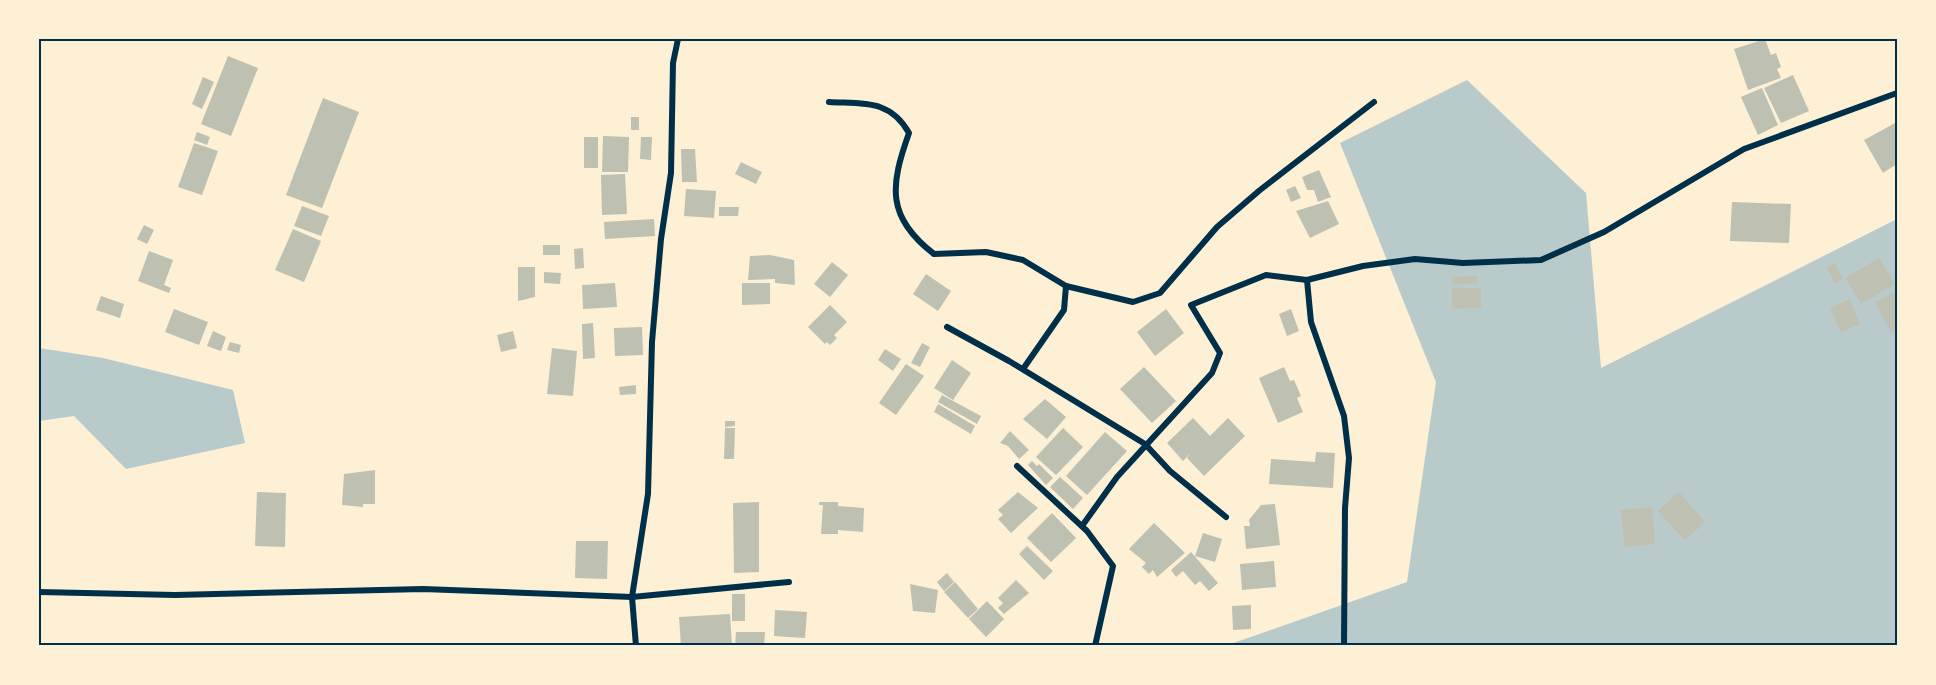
<svg xmlns="http://www.w3.org/2000/svg" width="1936" height="685" font-family="'Work Sans',sans-serif">
<style>
.green{fill:#b9caca}
.building{fill:#bec0b2}
.lines{fill:none;stroke-linecap:round;stroke-linejoin:round}
.minor{stroke:#003049;stroke-width:6}
.neatline{fill:none;stroke:#003049;stroke-width:2}
</style>
<rect width="100%" height="100%" fill="#fdf0d5"/>
<!-- green -->
<g class="green">
<path d="M1467,80L1586,193L1601,368L1897,219V646H1225L1407,582L1436,382L1340,143Z"/>
<path d="M39,348L103,358L233,390L245,443L126,469L74,416L39,421Z"/>
</g>
<!-- building -->
<g class="building">
<path d="M1765,39L1771,55L1776,53L1781,67L1777,69L1781,78L1748,90L1734,49Z"/>
<path d="M228,56L258,68L231,136L201,124Z"/>
<path d="M1793,75L1809,111L1781,123L1764,88Z"/>
<path d="M203,77L214,82L202,109L192,104Z"/>
<path d="M1762,88L1778,125L1758,135L1741,97Z"/>
<path d="M323,98L359,112L322,208L286,195Z"/>
<rect x="631" y="117" width="8" height="13"/>
<path d="M1897,122V164L1883,173L1864,140Z"/>
<path d="M197,132L210,137L207,145L194,140Z"/>
<path d="M603,136L629,137L628,172H602Z"/>
<rect x="584" y="137" width="14" height="31"/>
<path d="M641,137H652L651,160L640,159Z"/>
<path d="M194,143L218,151L202,195L178,187Z"/>
<path d="M681,149H695L697,182H682Z"/>
<path d="M741,162L762,172L756,184L735,174Z"/>
<path d="M1319,170L1331,197L1318,202L1314,190H1307L1302,177Z"/>
<path d="M625,174L627,214L602,215L601,175Z"/>
<path d="M1295,186L1301,198L1291,202L1286,190Z"/>
<path d="M686,189L716,191L714,218L684,216Z"/>
<path d="M1328,201L1339,224L1310,238L1296,211Z"/>
<path d="M1732,202L1791,204L1789,243L1730,241Z"/>
<path d="M302,206L329,216L321,236L294,226Z"/>
<path d="M719,207H739L738,216H719Z"/>
<path d="M654,219L655,236L605,239L604,222Z"/>
<path d="M144,225L154,230L147,244L137,239Z"/>
<path d="M293,229L321,241L304,282L275,270Z"/>
<rect x="543" y="245" width="17" height="10"/>
<path d="M583,248L584,268L575,269L574,249Z"/>
<path d="M149,251L173,260L164,285L171,288L169,293L138,281Z"/>
<path d="M770,255L794,260L795,285L775,283V279L748,280L750,256Z"/>
<path d="M1879,258L1895,284L1861,304L1845,278Z"/>
<path d="M832,262L848,275L830,297L814,284Z"/>
<path d="M1835,263L1843,279L1835,283L1827,267Z"/>
<path d="M518,267H535V297L518,301Z"/>
<path d="M544,272L561,273L560,284L544,283Z"/>
<path d="M926,274L951,291L938,311L913,294Z"/>
<path d="M1477,276V283L1453,285L1452,277Z"/>
<path d="M615,283L617,307L583,309L582,285Z"/>
<path d="M742,283H770V304L742,305Z"/>
<path d="M1452,288H1481V308L1452,309Z"/>
<path d="M1897,291V330L1891,333L1875,302Z"/>
<path d="M101,296L124,304L120,318L96,310Z"/>
<path d="M1850,299L1860,324L1841,332L1830,308Z"/>
<path d="M830,305L847,322L834,335L837,338L830,345L827,342L825,344L808,327Z"/>
<path d="M174,309L208,322L199,345L165,332Z"/>
<path d="M1166,309L1184,333L1155,356L1137,332Z"/>
<path d="M1291,309L1299,331L1287,336L1279,314Z"/>
<path d="M593,323L595,358L583,359L582,324Z"/>
<path d="M642,327L643,355L615,356L614,328Z"/>
<path d="M213,331L226,337L221,351L207,346Z"/>
<path d="M513,331L517,348L501,352L497,335Z"/>
<path d="M230,342L241,345L239,353L227,350Z"/>
<path d="M922,343L930,347L920,367L911,363Z"/>
<path d="M552,348L577,351L573,396L547,394Z"/>
<path d="M885,349L901,359L893,371L878,360Z"/>
<path d="M952,360L971,373L953,400L934,388Z"/>
<path d="M906,364L924,376L896,415L879,403Z"/>
<path d="M1144,367L1176,401L1152,423L1120,389Z"/>
<path d="M1284,367L1290,381L1294,380L1301,396L1297,398L1303,412L1278,423L1259,378Z"/>
<path d="M636,385V394L620,395L619,387Z"/>
<path d="M942,395L981,416L977,424L938,402Z"/>
<path d="M1045,399L1066,417L1047,439L1023,419Z"/>
<path d="M938,404L975,426L971,434L934,412Z"/>
<path d="M1193,418L1210,436L1228,418L1245,436L1204,476L1187,458L1191,453L1183,461L1167,443Z"/>
<path d="M725,421H735V426L725,427Z"/>
<path d="M725,428H735L734,459H724Z"/>
<path d="M1063,428L1083,447L1056,475L1036,457Z"/>
<path d="M1010,431L1029,450L1019,459L1008,446L1000,443Z"/>
<path d="M1105,432L1127,451L1087,495L1066,476Z"/>
<path d="M1316,452L1335,453L1333,488L1269,484L1271,459L1315,462Z"/>
<path d="M1032,461L1037,466L1039,464L1053,478L1046,485L1028,465Z"/>
<path d="M375,470V504H363V507L342,505L344,474Z"/>
<path d="M1060,477L1083,498L1073,509L1050,487Z"/>
<path d="M257,492L286,493L285,547L255,546Z"/>
<path d="M1018,492L1038,508L1011,533L998,519L1003,515L998,510Z"/>
<path d="M1679,492L1705,522L1685,540L1658,511Z"/>
<path d="M759,502V572L734,573L733,503Z"/>
<path d="M819,502H838V506L864,508L863,532L838,530V534H821L823,505H819Z"/>
<path d="M1275,504L1280,545L1246,549L1244,526H1250L1249,520L1261,505Z"/>
<path d="M1652,507L1655,544L1625,547L1621,510Z"/>
<path d="M1052,513L1076,538L1051,562L1027,538Z"/>
<path d="M1154,523L1185,553L1157,577L1153,570L1149,574L1142,567L1146,563L1129,549Z"/>
<path d="M1203,533L1222,539L1215,562L1195,556Z"/>
<path d="M576,541H608L607,579L575,578Z"/>
<path d="M1027,546L1053,571L1044,580L1019,554Z"/>
<path d="M1191,552L1218,583L1209,591L1200,581L1195,585L1183,571L1176,577L1171,570Z"/>
<path d="M1274,561L1276,587L1242,590L1240,564Z"/>
<path d="M947,573L954,582L944,591L937,582Z"/>
<path d="M1016,580L1029,593L1004,614L998,608L1003,603L998,598Z"/>
<path d="M955,582L978,609L968,618L944,592Z"/>
<path d="M910,584L938,590L935,613L913,611Z"/>
<rect x="732" y="594" width="13" height="27"/>
<path d="M987,601L1004,619L986,637L969,619Z"/>
<path d="M1251,605V629L1233,630L1232,606Z"/>
<path d="M775,610L807,612L805,638L774,636Z"/>
<path d="M730,614L732,646H681L679,617Z"/>
<path d="M736,632H765L764,646H735Z"/>
</g>
<g class="lines">
<!-- minor -->
<g class="minor">
<path d="M829,102C863,104 890,99 909,133C890,186 886,217 934,254L986,252L1023,260L1066,286L1133,302L1160,293L1217,227L1260,190L1374,102"/>
<path d="M1307,280L1311,322L1344,416L1349,458L1345,508L1344,646"/>
<path d="M947,327L1009,361L1145,444L1170,471L1226,517"/>
<path d="M1023,369L1064,310L1066,286"/>
<path d="M1017,466L1087,531L1113,566L1095,646"/>
<path d="M1082,526L1117,477L1212,373L1220,353L1191,305L1266,275L1307,280L1363,266L1415,259L1463,263L1541,260L1604,232L1744,149L1897,93"/>
<path d="M39,592L175,595L423,589L632,597L789,582"/>
<path d="M636,646L632,597L648,494L652,342L661,239L671,173L673,63L678,39"/>
</g>
</g>
<!-- border -->
<rect width="1936" height="685" fill="none" stroke="#fdf0d5" stroke-width="81"/>
<rect x="40" y="40" width="1856" height="604" class="neatline"/>
</svg>
